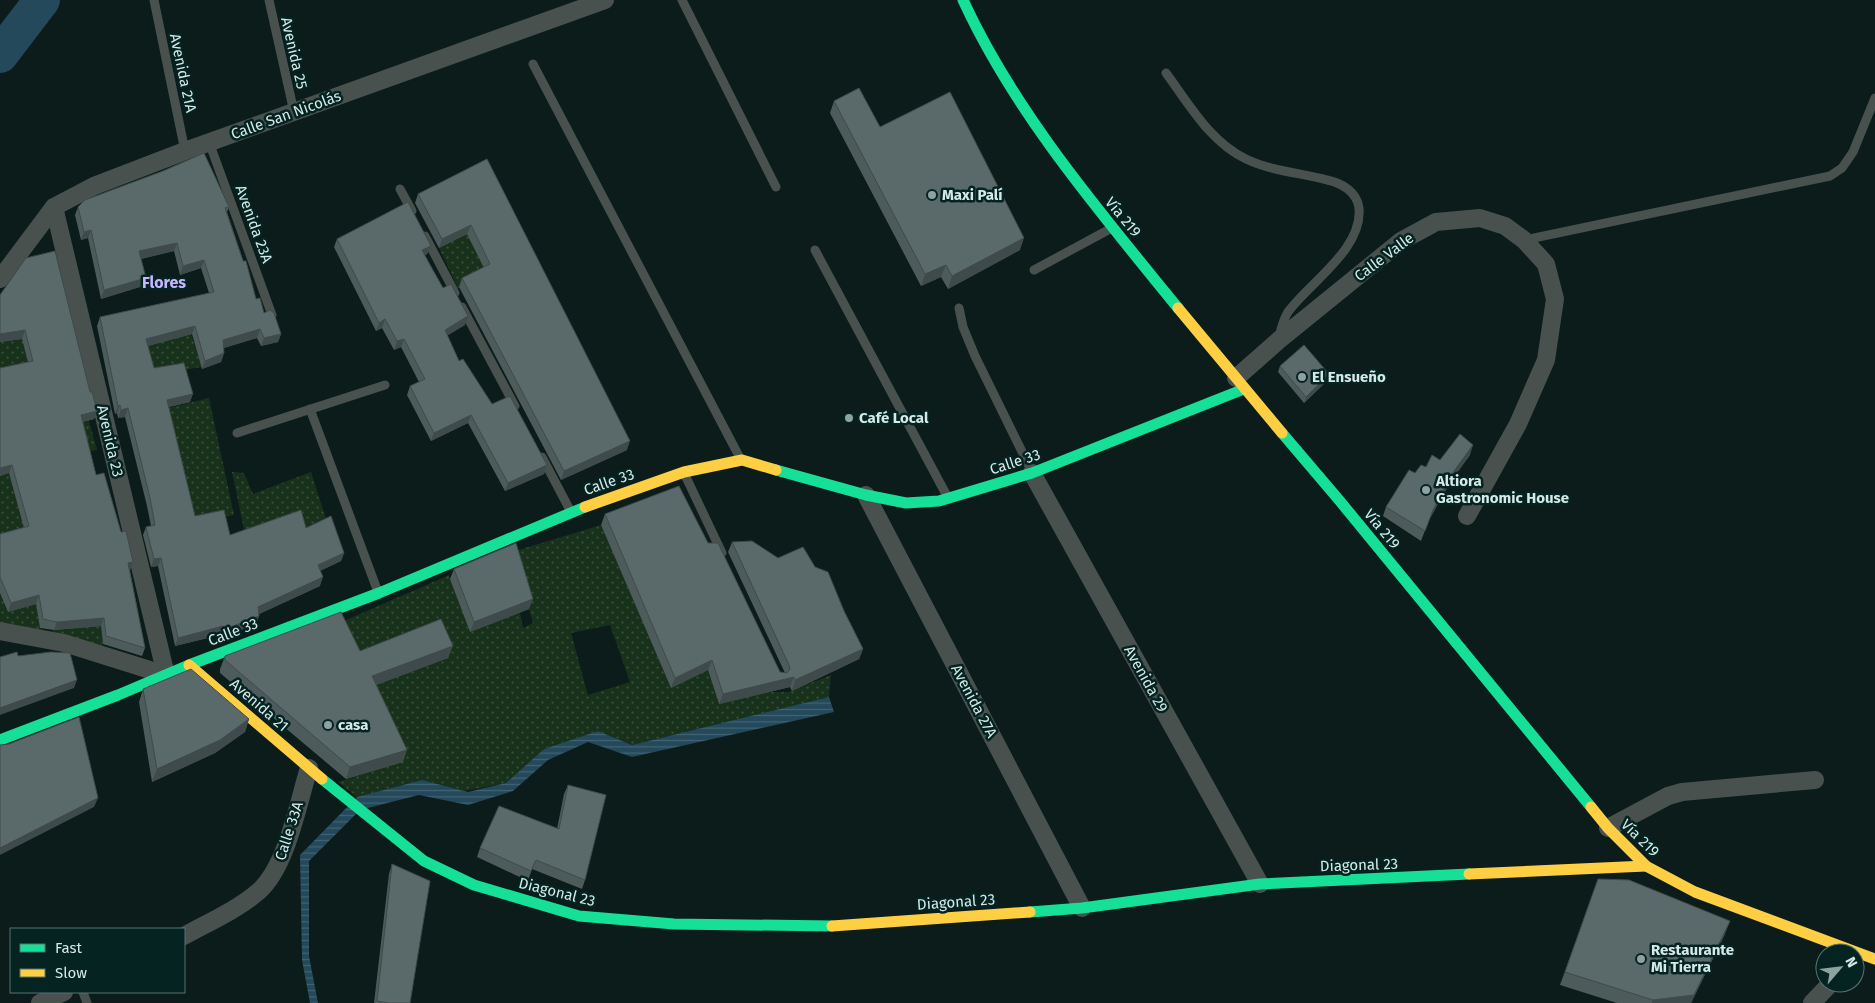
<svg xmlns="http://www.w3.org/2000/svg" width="1875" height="1003" font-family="'Fira Sans',sans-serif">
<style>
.grass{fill:url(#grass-dots);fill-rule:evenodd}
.water{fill:url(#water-rules)}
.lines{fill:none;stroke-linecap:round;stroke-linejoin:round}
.river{stroke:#23495b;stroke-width:36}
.lane{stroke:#48514e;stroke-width:9}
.street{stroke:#48514e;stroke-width:18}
.fast{stroke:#16e098;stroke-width:11}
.slow{stroke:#ffcf43;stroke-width:11}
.wall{fill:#4d5b5b}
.shaded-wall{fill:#3f4a4a}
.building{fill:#5a6a6a;stroke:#3f4a4a}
.poi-dot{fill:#8ea2a0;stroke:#042321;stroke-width:2}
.labels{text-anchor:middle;stroke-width:5;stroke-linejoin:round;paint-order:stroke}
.street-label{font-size:15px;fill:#d5eae8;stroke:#042321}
.poi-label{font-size:15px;font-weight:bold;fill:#d5eae8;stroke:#042321;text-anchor:start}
.neighbourhood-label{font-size:16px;font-weight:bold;fill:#c7b6fd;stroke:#042321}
</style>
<defs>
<pattern id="grass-dots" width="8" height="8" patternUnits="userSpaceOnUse" patternTransform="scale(1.25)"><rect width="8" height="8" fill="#18311b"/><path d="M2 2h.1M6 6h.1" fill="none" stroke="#394f3c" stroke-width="1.8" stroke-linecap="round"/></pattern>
<pattern id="water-rules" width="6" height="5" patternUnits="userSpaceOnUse" patternTransform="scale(1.25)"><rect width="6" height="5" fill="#23495b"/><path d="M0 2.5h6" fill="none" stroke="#426373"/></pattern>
</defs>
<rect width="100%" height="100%" fill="#0b1c1b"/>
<!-- grass -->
<g class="grass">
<path d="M506,214L487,274L458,288L439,248Z"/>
<path d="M191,334L202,367L151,375L143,347Z"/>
<path d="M22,339L30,369L0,376V342Z"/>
<path d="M209,398L234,515L192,524L164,409Z"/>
<path d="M89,421L97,450L85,452L53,431Z"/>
<path d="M23,470L25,531L0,541V476Z"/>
<path d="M232,472L244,473L253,494L311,472L328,525L250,558Z"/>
<path d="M601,525L671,688L708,670L719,704L764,692H788L831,675L829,697L632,745L598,731L544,749L507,783L464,791L422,780L357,797L338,782L402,762L368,688L448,658L356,663L337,624L449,575L470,632L520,612L523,628L533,623L512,552ZM610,625L630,682L588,695L571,633Z"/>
<path d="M0,593L8,612L36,604L41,631L0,624Z"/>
<path d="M53,617L101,626L103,647L53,632Z"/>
</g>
<!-- water -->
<path class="water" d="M829,697L834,712L632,757L588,742L548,760L513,791L468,805L419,795L360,810L309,861V956L318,1003H310L302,960L300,855L357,797L422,780L468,792L506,783L544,749L598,731L632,745Z"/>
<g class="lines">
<!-- river -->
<path class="river" d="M0,55L42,0"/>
<!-- lane -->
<g class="lane">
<path d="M154,0L185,151"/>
<path d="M269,0L294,112"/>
<path d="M682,0L776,187"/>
<path d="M533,64L740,458"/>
<path d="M1166,73C1189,104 1210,142 1246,159C1271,171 1301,173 1327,180C1342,183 1357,192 1359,208C1363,249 1309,283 1288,312C1283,320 1281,329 1279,337"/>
<path d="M209,142L272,315"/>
<path d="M400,189L412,211"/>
<path d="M425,236L455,293"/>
<path d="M1524,240L1830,176L1842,168L1853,152L1875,98"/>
<path d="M815,250L947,496"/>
<path d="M1034,270L1110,229"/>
<path d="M462,307L515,406"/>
<path d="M959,308L963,327L975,356L1032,472"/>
<path d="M310,409L378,592"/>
<path d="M237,433L385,385"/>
<path d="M542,457L570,510"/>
<path d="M685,475L722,553"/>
<path d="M83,992L87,1003"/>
</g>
<!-- street -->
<g class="street">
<path d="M54,207L166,675"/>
<path d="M0,279L54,207L94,186L185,151L605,0"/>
<path d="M1236,378L1279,340L1401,241L1436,222L1480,218L1505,226L1524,240L1546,264L1555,299L1546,360L1518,424L1467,516"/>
<path d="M1032,473L1260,884"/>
<path d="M866,495L1082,908"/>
<path d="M0,631L64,643L166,675"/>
<path d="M1608,828L1668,796L1682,792L1815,780"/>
<path d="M184,936C209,922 237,910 259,891C287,866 298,803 309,768"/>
<path d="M40,1003L64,992"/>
<path d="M1812,1003L1831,983"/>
</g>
<!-- fast -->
<g class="fast">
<path d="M963,0C1015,113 1100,212 1178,308"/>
<path d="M1282,433L1339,500L1591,807"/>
<path d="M776,470L866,495L906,503L939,501L1032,473L1244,389"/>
<path d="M0,740L118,695L189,665L379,593L585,507"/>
<path d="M322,779L424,861L474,885L579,916L674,924L832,926"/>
<path d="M1030,912L1082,908L1260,884L1469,874"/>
</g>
<!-- slow -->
<g class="slow">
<path d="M1178,308L1282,433"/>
<path d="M585,507L684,472L742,460L776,470"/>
<path d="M189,665L322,779"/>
<path d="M1591,807L1608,828L1646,866L1695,892L1875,959"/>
<path d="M1469,874L1646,866"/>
<path d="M832,926L1030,912"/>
</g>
</g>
<!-- wall -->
<g class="wall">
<path d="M834,101L880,127L1020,250L948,289L941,277L921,286L830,113Z"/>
<path d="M487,159L627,450L561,480L459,287L462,278L484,268L467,234L439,248L415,203L418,194Z"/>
<path d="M78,207H229L227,212L256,299L264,313L281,334L278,342L261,346L257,338L224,348V353L221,362L202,369L192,334L148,346L154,368L190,402L169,407L195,516L230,535L306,528L344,553L341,561L320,571V586L259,614V616L256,624L220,638V635L175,646L158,566L151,567L143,535L146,527L151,526L147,506L125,417L118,418L117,413L115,414L97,326L100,317L209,293L201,268L180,275L174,251L141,259L143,286L101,299L88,238L81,240L75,215Z"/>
<path d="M337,239L431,246L427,254L425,255L443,288L465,325L447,335L459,361L492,404L547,465L544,474L505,491L468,423L431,441L407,395L410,386L419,382L401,347L394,350L382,328L376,331L334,247Z"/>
<path d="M0,295L90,392L97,411L94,419L83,422L96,475L130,571L145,648L142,656L103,644L101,626L54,630L40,628L36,604L8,612L0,593V534L24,528L9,473L0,476V368L28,362L22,339L0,342Z"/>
<path d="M1280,366L1327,381L1304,403L1278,372Z"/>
<path d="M1470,455L1451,481L1429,520L1421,541L1383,516L1386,507L1426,467L1440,460Z"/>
<path d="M605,514L708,543L780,672L785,673L728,552L732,542L778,558L815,567L844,611L863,649L859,659L792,691L790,687L719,704L708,670L671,688L601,525Z"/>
<path d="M454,569L529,609L470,632L450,579Z"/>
<path d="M360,651L448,658L376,685L403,762L346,779L220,673V669L225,656Z"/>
<path d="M143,689L249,719L245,732L215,753L152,782L139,702Z"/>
<path d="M568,785L585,880L582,889L532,869L528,881L477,857L480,848L557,829L564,794Z"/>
<path d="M392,864L410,1003H374L389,874Z"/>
<path d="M1598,879L1725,934L1691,1003H1617L1560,985Z"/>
</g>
<!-- shaded-wall -->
<g class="shaded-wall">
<path d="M471,225L467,234L439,248L442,239Z"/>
<path d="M91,230L88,238L81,240L84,232Z"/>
<path d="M1024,238L1020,250L948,289L952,276Z"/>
<path d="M177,243L174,251L136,260L139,251Z"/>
<path d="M431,246L427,254L419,258L422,250Z"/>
<path d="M204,260L201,268L180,275L183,266Z"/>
<path d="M946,265L941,277L921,286L925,274Z"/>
<path d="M146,278L143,286L101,299L104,290Z"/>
<path d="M468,316L465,325L442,339L445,330Z"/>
<path d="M385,319L382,328L376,331L379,323Z"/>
<path d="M195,326L192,334L143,347L146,339Z"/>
<path d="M260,329L257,338L220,349L223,340Z"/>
<path d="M25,330L22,339L0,342V334Z"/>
<path d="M281,334L278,342L261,346L264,338Z"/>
<path d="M404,339L401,347L394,350L397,341Z"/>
<path d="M224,353L221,362L202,369L205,361Z"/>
<path d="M1329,374L1327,381L1304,403L1306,397Z"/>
<path d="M193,394L190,402L164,408L167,400Z"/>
<path d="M120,405L117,413L115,414L118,406Z"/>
<path d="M128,408L125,417L118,418L121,410Z"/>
<path d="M97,411L94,419L78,423L81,415Z"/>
<path d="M471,415L468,423L431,441L434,433Z"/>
<path d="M630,441L627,450L561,480L564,471Z"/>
<path d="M1473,445L1470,455L1451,481L1429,520L1421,541L1433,510L1454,471Z"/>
<path d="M12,465L9,473L0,476V468Z"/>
<path d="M547,465L544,474L505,491L508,483Z"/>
<path d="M344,553L341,561L315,573L318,565Z"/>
<path d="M161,558L158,566L151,567L154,559Z"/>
<path d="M133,562L130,571L128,563Z"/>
<path d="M323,577L320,586L255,616L258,607Z"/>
<path d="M39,595L36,604L8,612L11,603Z"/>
<path d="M533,599L529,609L470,632L474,622Z"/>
<path d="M259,616L256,624L220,638L223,630Z"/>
<path d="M104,618L101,626L54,630L57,622Z"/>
<path d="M223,626L220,635L175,646L178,638Z"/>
<path d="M453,646L448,658L368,688L372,676Z"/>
<path d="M863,649L859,659L792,691L795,680Z"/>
<path d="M712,660L708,670L671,688L675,678Z"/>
<path d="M794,677L790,687L719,704L723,694Z"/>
<path d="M77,680L74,688L0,715V708Z"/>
<path d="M249,719L245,732L215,753L152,782L157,769Z"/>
<path d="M407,750L403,762L346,779L350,767Z"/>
<path d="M98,798L94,807L0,855V848Z"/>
<path d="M1730,921L1725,934L1691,1003H1652L1653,1000Z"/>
</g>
<!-- building -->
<g class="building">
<path d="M859,88L880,127L950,92L1024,238L952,276L946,265L925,274L834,101Z"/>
<path d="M204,153L229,207L225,208L243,261H246L256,299L260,298L264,313L270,310L274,313L281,334L264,338L260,329L223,340L224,353L205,361L195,326L146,339L154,368L184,363L193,394L167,400L195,516L224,510L230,535L301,510L306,528L331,516L344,553L318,565L323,577L258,607L259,616L223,630V626L178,638L161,558L154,559L146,527L155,525L150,498L128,408L121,410L120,405L118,406L100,317L214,292L204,260L183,266L177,243L139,251L146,278L104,290L91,230L84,232L78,207L85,200L163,171Z"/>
<path d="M487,159L630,441L564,471L462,278L490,264L471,225L442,239L418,194Z"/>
<path d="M408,202L431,246L422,250L430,265L443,288L451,284L468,316L445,330L459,361L463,359L492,404L510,396L547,465L508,483L471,415L434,433L410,386L425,379L404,339L397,341L385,319L379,323L337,239Z"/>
<path d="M55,251L90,392H92L97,411L81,415L96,475L104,473L121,532L126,531L133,562L128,563L145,648L106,636L104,618L57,622L43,619L39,595L11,603L0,577V534L29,526L12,465L0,468V368L33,361L25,330L0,334V295L26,258Z"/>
<path d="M1304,345L1329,374L1306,397L1280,366Z"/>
<path d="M1460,434L1473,445L1454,471L1433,510L1425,531L1386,507L1409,470L1415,473L1421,465L1426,467L1432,455L1440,460Z"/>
<path d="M679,486L708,543H718L780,672L787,673L790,669L789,665L732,542L752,541L778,558L803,547L815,567L828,572L844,611L863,649L795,680L794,677L723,694L712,660L675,678L605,514Z"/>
<path d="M516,543L533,599L474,622L454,569Z"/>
<path d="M341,612L360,651L441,619L453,646L372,676L407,750L350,767L225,660V656Z"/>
<path d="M17,652L18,656L51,652L70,653L77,680L0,708V657Z"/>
<path d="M191,669L249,719L220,740L157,769L143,689Z"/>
<path d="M79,717L98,798L0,848V745L9,744Z"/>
<path d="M568,785L606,795L585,880L536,860L531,871L480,848L499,806L559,829Z"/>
<path d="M392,864L430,881L410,1003H389L377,1001Z"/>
<path d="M1598,879L1629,880L1730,921L1694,995L1653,1000L1565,972Z"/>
</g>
<!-- markers -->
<g class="poi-dot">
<circle cx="932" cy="195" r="5"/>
<circle cx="1302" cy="377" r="5"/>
<circle cx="849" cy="418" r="5"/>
<circle cx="1426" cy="490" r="5"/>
<circle cx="328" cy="725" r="5"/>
<circle cx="1641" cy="959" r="5"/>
</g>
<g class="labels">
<!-- street labels -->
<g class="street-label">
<text transform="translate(294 53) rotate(77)" y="5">Avenida 25</text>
<text transform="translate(183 73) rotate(78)" y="5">Avenida 21A</text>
<text transform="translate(286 115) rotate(-20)" y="5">Calle San Nicolás</text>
<text transform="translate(1123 217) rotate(50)" y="5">Vía 219</text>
<text transform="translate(254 224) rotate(70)" y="5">Avenida 23A</text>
<text transform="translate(1384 257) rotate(-37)" y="5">Calle Valle</text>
<text transform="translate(110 441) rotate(77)" y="5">Avenida 23</text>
<text transform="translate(1015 462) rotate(-18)" y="5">Calle 33</text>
<text transform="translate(609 482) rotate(-19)" y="5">Calle 33</text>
<text transform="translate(1382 529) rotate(50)" y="5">Vía 219</text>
<text transform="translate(233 632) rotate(-21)" y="5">Calle 33</text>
<text transform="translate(1146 679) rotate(61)" y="5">Avenida 29</text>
<text transform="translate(974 701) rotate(62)" y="5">Avenida 27A</text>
<text transform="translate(259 705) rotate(41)" y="5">Avenida 21</text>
<text transform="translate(289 831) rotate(-72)" y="5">Calle 33A</text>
<text transform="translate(1640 838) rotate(44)" y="5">Vía 219</text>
<text transform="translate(1359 865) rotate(-2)" y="5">Diagonal 23</text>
<text transform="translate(557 892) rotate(14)" y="5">Diagonal 23</text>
<text transform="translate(956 902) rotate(-4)" y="5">Diagonal 23</text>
</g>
<!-- poi labels -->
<g class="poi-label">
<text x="942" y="200">Maxi Palí</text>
<text x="1312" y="382">El Ensueño</text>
<text x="859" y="423">Café Local</text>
<text x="1436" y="486">Altiora<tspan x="1436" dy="17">Gastronomic House</tspan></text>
<text x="338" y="730">casa</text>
<text x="1651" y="955">Restaurante<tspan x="1651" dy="17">Mi Tierra</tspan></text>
</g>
<!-- neighbourhood labels -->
<g class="neighbourhood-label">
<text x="164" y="288">Flores</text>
</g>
</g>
<!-- legend -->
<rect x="10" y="928" width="175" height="65" fill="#042321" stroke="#587371"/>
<rect x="20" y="944" width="25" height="8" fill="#16e098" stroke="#587371"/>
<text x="55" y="953" font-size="15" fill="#d5eae8">Fast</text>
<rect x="20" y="969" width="25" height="8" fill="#ffcf43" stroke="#587371"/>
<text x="55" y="978" font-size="15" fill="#d5eae8">Slow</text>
<!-- north arrow -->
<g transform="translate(1840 968) rotate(62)"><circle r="24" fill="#042321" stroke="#587371"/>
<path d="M0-4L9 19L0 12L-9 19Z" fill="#8ea2a0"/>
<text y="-8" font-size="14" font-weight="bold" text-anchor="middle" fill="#d5eae8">N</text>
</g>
</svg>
